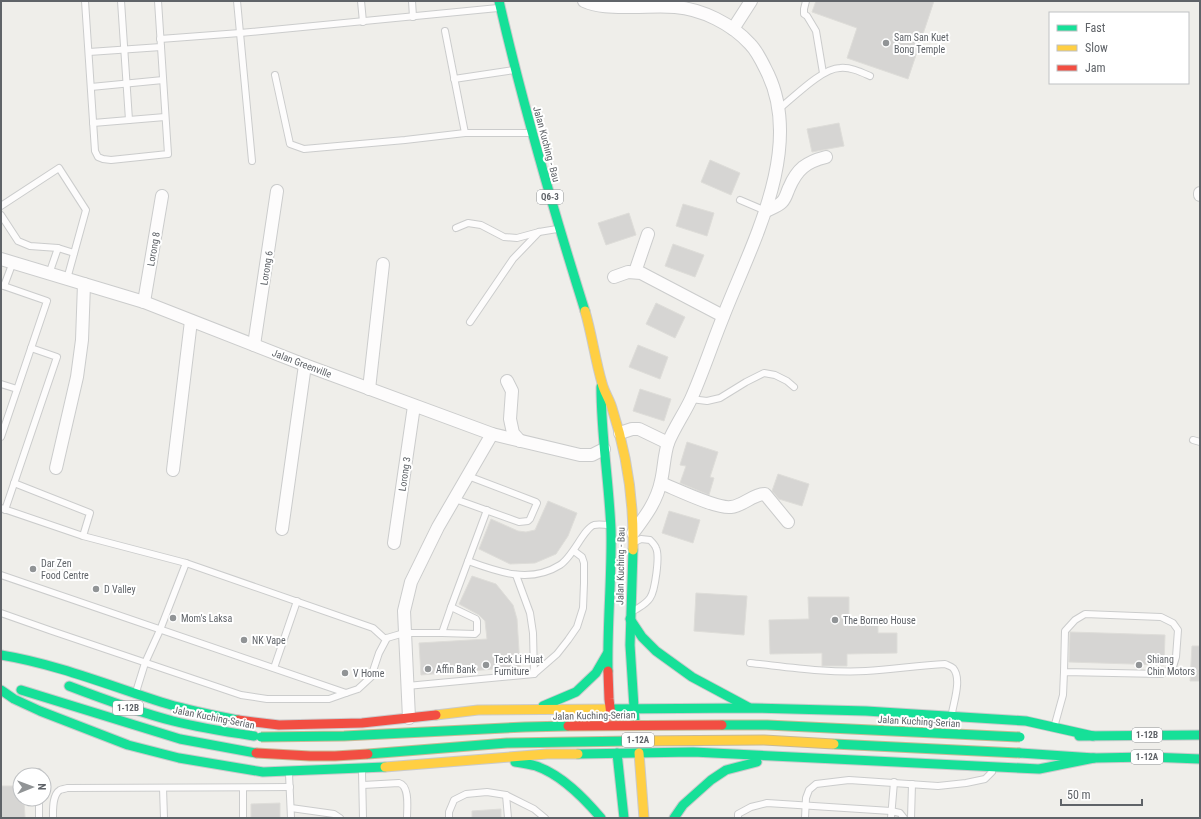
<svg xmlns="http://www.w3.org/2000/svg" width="1201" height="819" font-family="'Roboto Condensed',sans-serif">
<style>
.building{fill:#d6d5d3;stroke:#deddd9}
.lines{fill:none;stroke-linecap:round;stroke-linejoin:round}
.lane-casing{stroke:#cbcccc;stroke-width:8}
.street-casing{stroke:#cbcccc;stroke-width:14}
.fast-casing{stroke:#cacacb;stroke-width:11}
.slow-casing{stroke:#cacacb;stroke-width:11}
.jam-casing{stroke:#cacacb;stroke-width:11}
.lane{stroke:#fdfcfc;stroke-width:6}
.street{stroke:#fdfcfc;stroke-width:12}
.fast{stroke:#16e098;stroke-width:9}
.slow{stroke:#ffcf43;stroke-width:9}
.jam{stroke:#f24e42;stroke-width:9}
.fast-bridge-casing{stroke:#c8b996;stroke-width:11;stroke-linecap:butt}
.slow-bridge-casing{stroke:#c8b996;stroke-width:11;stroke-linecap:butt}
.jam-bridge-casing{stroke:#c8b996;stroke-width:11;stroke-linecap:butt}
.fast-bridge{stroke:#16e098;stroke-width:9}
.slow-bridge{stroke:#ffcf43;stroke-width:9}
.jam-bridge{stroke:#f24e42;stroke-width:9}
.poi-dot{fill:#919496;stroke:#fff;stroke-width:1.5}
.labels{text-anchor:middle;stroke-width:4;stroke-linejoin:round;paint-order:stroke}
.shield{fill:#fff;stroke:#8f9295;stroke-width:1}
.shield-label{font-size:9px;font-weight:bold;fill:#5f6368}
.poi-label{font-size:10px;fill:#5f6368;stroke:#fff;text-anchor:start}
.street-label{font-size:10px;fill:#5f6368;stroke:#fff}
</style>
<rect width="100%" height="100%" fill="#efeeea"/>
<!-- building -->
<g class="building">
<path d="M816,1H934L908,79L847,58L857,28L812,12Z"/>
<path d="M839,123L844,146L812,152L807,129Z"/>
<path d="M710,160L740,173L731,195L701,182Z"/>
<path d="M683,204L714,213L707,236L676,226Z"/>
<path d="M629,213L636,235L606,245L598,223Z"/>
<path d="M673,244L704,255L695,277L665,266Z"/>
<path d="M656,303L685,317L675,338L646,324Z"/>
<path d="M638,345L668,357L660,379L629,367Z"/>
<path d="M640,389L671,399L664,421L633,411Z"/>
<path d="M687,442L718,452L710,477L714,478L709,495L680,483L686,466L680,465Z"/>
<path d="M778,474L809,484L802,506L779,499L772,491Z"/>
<path d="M548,501L577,513L568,536L556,554L535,563L510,564L479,549L491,519L518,531L526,532L535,530Z"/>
<path d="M669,511L700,520L693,543L662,533Z"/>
<path d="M472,576L496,584L513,605L517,619L520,667L421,675L419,643L487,639L485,621L479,615L459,604Z"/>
<path d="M696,593L747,596L744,635L694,631Z"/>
<path d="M808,597H849V618L878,617V633H897V653L847,654V666H822V653L770,654L769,620L809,619Z"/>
<path d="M1070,632L1165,635L1164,665L1069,662Z"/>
<path d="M1192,646H1200V681H1190Z"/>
<path d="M1,786H20V799H24L25,818H1Z"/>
<path d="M280,803V818H251V804Z"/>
<path d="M501,809V818H472V811Z"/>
</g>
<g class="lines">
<defs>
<g id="lane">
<path d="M85,1L95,151L98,157L103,159L111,160L168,154L158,1"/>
<path d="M121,1L129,120"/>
<path d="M237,1L252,161"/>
<path d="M361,1L363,22"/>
<path d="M412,1L413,17"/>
<path d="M806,1L804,9V14L807,16L816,31L823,73"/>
<path d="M445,31L465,133"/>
<path d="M160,39L240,33L498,8"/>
<path d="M89,52L161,47"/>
<path d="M275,75L290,144L304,149L405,140L465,133H530"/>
<path d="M454,79L514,70"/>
<path d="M91,87L163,80"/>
<path d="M779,109C793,98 822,68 840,68C851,67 861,72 870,76"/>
<path d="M93,123L165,117"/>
<path d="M740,200L766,211"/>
<path d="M1,206L59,168L86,210L67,279"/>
<path d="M1,215L18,241L30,246L58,248L74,253"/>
<path d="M456,228L468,223L481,225L504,237L517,238L539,232L557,229"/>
<path d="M49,274L58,248"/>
<path d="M1,285L47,301L1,437"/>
<path d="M4,286L13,262"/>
<path d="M470,322L513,259L539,232"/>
<path d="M1,384L17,389"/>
<path d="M691,399L707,401L720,398L746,382L764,373L775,375L787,381L794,387"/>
<path d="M1193,440L1200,442"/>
<path d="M14,483L90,513L83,536"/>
<path d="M455,499L519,522L528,521L530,519L537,503L536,502L468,476"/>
<path d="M1,508L83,536L186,563L373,628L384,638H387L404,633H442L451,607L487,510"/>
<path d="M5,510L57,357L31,348"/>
<path d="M468,561C498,572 530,584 560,565C573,557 584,528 594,525C599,524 604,525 609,525"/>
<path d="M1,575L346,693L358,689L371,677L379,653L387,638"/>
<path d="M516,575L530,613L533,633L534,674"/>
<path d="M633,609L635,610C641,606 646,604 650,598C655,591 660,556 656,548C655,545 652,542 650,540L641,539L635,542"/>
<path d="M1,613L52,631L241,695L267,699H329L346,693"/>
<path d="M442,633L475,634L477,632V621L476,619L451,607"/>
<path d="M750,663C788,667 827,673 866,671C892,670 918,665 945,664C947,665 951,666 953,668C962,678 954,701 952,713"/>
<path d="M274,668L297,601"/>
<path d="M407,686L534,674L557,654L568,640L577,627L583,608L584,583V563L582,557L574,551"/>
<path d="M136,692L145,663L160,630L186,563"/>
<path d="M1055,724L1063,695L1064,672L1162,674L1173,667L1176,657L1178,630L1173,623L1161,617L1085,614L1075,620L1065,631L1064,672"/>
<path d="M38,772V775"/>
<path d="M362,772L363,818"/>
<path d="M289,774L291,818"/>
<path d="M363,785L399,783C410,786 407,808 407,818"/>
<path d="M163,788L164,818"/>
<path d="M243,788V818"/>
<path d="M506,795L508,818"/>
<path d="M39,799V818"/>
<path d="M291,808L334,814L340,818"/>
<path d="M53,818C53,810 52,795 60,790C62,789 65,789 67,788L290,787"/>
<path d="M449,818V812L454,800L466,794L487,792L506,795L534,809L545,818"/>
<path d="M738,818V814L751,807L767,803L891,811L900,813L904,818"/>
<path d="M805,818L806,798L809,790L816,784L849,780L938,786L966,783L985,779L992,772"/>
<path d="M891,818L894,782"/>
<path d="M911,818L912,784"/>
</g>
<g id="street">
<path d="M584,1C599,8 617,7 633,7C647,7 661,6 675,7C702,9 732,24 750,44C758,52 763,64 768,74C804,150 751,245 723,317C712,344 703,372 691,399C684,414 674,428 668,443C664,455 664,469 661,481C657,501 645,517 633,533"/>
<path d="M733,29L751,1"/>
<path d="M1200,193V195"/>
<path d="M766,211C772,208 778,206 782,202C786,198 787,192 789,188C797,169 806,162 826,157"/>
<path d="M1,259L144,302L305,365L492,434L580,455H592L604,449"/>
<path d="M635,272L648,234"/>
<path d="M614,277L628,272L641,273L723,316"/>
<path d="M144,302L162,196"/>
<path d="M254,345L277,191"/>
<path d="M507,381L512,391L510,419L513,433L520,441"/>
<path d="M369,389L383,264"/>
<path d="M620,433L632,429H639L668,443"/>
<path d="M56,468L77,377L82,340L84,284"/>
<path d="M173,470L191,321"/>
<path d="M661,483C676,489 717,509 731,507C743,506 753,494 765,494L788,522"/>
<path d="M282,529L305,365"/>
<path d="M394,543L414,406"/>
<path d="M409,718L404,611L411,582L438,527L492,434"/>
</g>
<g id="fast">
<path d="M499,1C523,106 553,209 585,311"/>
<path d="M601,387C601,435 609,482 611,530C612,577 607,624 608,671"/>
<path d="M633,550L630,645L635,723"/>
<path d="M630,619L642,637L656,651L692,677L748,707"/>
<path d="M1,655C56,664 108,685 161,702C186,710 213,715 238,720"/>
<path d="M69,686C103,699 138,712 173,721C200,728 227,732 254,736"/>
<path d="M1,690L14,699L40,711L128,745L179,758L263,772L385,767"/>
<path d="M21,690L180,739L256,753"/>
<path d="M543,706L576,692L596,673L607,654"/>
<path d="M609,709L750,708L866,711L1026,721L1093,736"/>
<path d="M1079,736L1200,735"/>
<path d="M617,753L624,818"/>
<path d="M1020,753L1094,758L1149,757L1200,759"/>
<path d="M578,754L693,752L1039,769L1094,758"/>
<path d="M515,762C522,763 529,764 536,766C562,775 584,798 601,818"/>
<path d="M674,818L683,805L711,780L726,770L757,762"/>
</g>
<g id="slow">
<path d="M585,311C592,335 595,359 602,383C604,392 610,400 612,408C627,454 634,503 633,550"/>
<path d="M436,715L478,710L609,709"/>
<path d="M639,753L644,818"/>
<path d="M385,767L547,754H578"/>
</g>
<g id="jam">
<path d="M608,671L609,699L612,723"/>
<path d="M238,720L279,725L362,723L436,715"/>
</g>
</defs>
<!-- lane casing -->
<use href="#lane" class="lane-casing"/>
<!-- street casing -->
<use href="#street" class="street-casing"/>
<!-- fast casing -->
<use href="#fast" class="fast-casing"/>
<!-- slow casing -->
<use href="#slow" class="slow-casing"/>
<!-- jam casing -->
<use href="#jam" class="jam-casing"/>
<!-- lane -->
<use href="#lane" class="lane"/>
<!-- street -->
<use href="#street" class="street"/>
<!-- fast -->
<use href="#fast" class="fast"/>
<!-- slow -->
<use href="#slow" class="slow"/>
<!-- jam -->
<use href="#jam" class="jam"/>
<defs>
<g id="fast-bridge">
<path d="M722,725H767L1020,737"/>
<path d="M261,737L344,736L525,727L568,726"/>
<path d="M834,744L1020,753"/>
<path d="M368,754L507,743L632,741"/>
</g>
<path id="slow-bridge" d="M632,741L764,740L834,744"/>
<g id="jam-bridge">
<path d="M568,726L722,725"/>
<path d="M256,753L310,756H335L368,754"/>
</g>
</defs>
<!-- fast-bridge casing -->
<use href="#fast-bridge" class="fast-bridge-casing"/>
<!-- slow-bridge casing -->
<use href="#slow-bridge" class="slow-bridge-casing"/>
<!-- jam-bridge casing -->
<use href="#jam-bridge" class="jam-bridge-casing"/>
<!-- fast-bridge -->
<use href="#fast-bridge" class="fast-bridge"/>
<!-- slow-bridge -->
<use href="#slow-bridge" class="slow-bridge"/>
<!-- jam-bridge -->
<use href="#jam-bridge" class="jam-bridge"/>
</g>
<!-- markers -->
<g class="poi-dot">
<circle cx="886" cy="43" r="4"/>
<circle cx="33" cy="569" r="4"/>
<circle cx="96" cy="589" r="4"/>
<circle cx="173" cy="618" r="4"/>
<circle cx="835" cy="620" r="4"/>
<circle cx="244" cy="640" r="4"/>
<circle cx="486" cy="665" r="4"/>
<circle cx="1139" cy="665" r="4"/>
<circle cx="428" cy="669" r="4"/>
<circle cx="345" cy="673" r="4"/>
</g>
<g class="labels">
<!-- shield labels -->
<g class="shield">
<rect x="537" y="190" width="26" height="14" rx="3"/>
<rect x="113" y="701" width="30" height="14" rx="3"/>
<rect x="1132" y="728" width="30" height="14" rx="3"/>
<rect x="622" y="733" width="32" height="14" rx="3"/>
<rect x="1131" y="750" width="32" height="14" rx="3"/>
</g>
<g class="shield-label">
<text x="550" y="200">Q6-3</text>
<text x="128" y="711">1-12B</text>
<text x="1147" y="738">1-12B</text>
<text x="638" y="743">1-12A</text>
<text x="1147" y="760">1-12A</text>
</g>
<!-- poi labels -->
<g class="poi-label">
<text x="894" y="41">Sam San Kuet<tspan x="894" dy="12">Bong Temple</tspan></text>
<text x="41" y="567">Dar Zen<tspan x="41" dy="12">Food Centre</tspan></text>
<text x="104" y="593">D Valley</text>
<text x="181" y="622">Mom's Laksa</text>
<text x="843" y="624">The Borneo House</text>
<text x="252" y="644">NK Vape</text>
<text x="494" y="663">Teck Li Huat<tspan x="494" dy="12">Furniture</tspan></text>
<text x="1147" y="663">Shiang<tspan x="1147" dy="12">Chin Motors</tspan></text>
<text x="436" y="673">Affin Bank</text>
<text x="353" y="677">V Home</text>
</g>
<!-- street labels -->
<g class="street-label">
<text transform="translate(547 144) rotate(75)" y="4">Jalan Kuching - Bau</text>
<text transform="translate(153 249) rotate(-80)" y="4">Lorong 8</text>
<text transform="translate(266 268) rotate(-81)" y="4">Lorong 6</text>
<text transform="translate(302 363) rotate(21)" y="4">Jalan Greenville</text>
<text transform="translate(404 474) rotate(-82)" y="4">Lorong 3</text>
<text transform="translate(620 566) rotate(-89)" y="4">Jalan Kuching - Bau</text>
<text transform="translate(594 715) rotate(-1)" y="4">Jalan Kuching-Serian</text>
<text transform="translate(214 717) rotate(11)" y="4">Jalan Kuching-Serian</text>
<text transform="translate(919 721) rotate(3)" y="4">Jalan Kuching-Serian</text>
</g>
</g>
<!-- border -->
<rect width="1201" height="819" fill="none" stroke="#5f6368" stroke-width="4"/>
<!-- legend -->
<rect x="1049" y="12" width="140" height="72" fill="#ffffff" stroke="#bfc1c3"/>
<rect x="1057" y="25" width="20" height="6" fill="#16e098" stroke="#bfc1c3"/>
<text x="1085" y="32" font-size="12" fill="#5f6368">Fast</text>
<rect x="1057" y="45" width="20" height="6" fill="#ffcf43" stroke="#bfc1c3"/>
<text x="1085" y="52" font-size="12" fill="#5f6368">Slow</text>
<rect x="1057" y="65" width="20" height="6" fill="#f24e42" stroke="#bfc1c3"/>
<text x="1085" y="72" font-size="12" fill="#5f6368">Jam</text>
<!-- north arrow -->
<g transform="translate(32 787) rotate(89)"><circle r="19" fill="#ffffff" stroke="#bfc1c3"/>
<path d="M0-3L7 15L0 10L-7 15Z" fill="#919496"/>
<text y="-6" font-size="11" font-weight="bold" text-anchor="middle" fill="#5f6368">N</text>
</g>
<!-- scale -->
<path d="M1061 799v6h81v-6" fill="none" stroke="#5f6368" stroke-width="2"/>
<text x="1067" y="799" font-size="12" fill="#5f6368" stroke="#ffffff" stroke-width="3" paint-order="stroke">50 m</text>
</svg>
